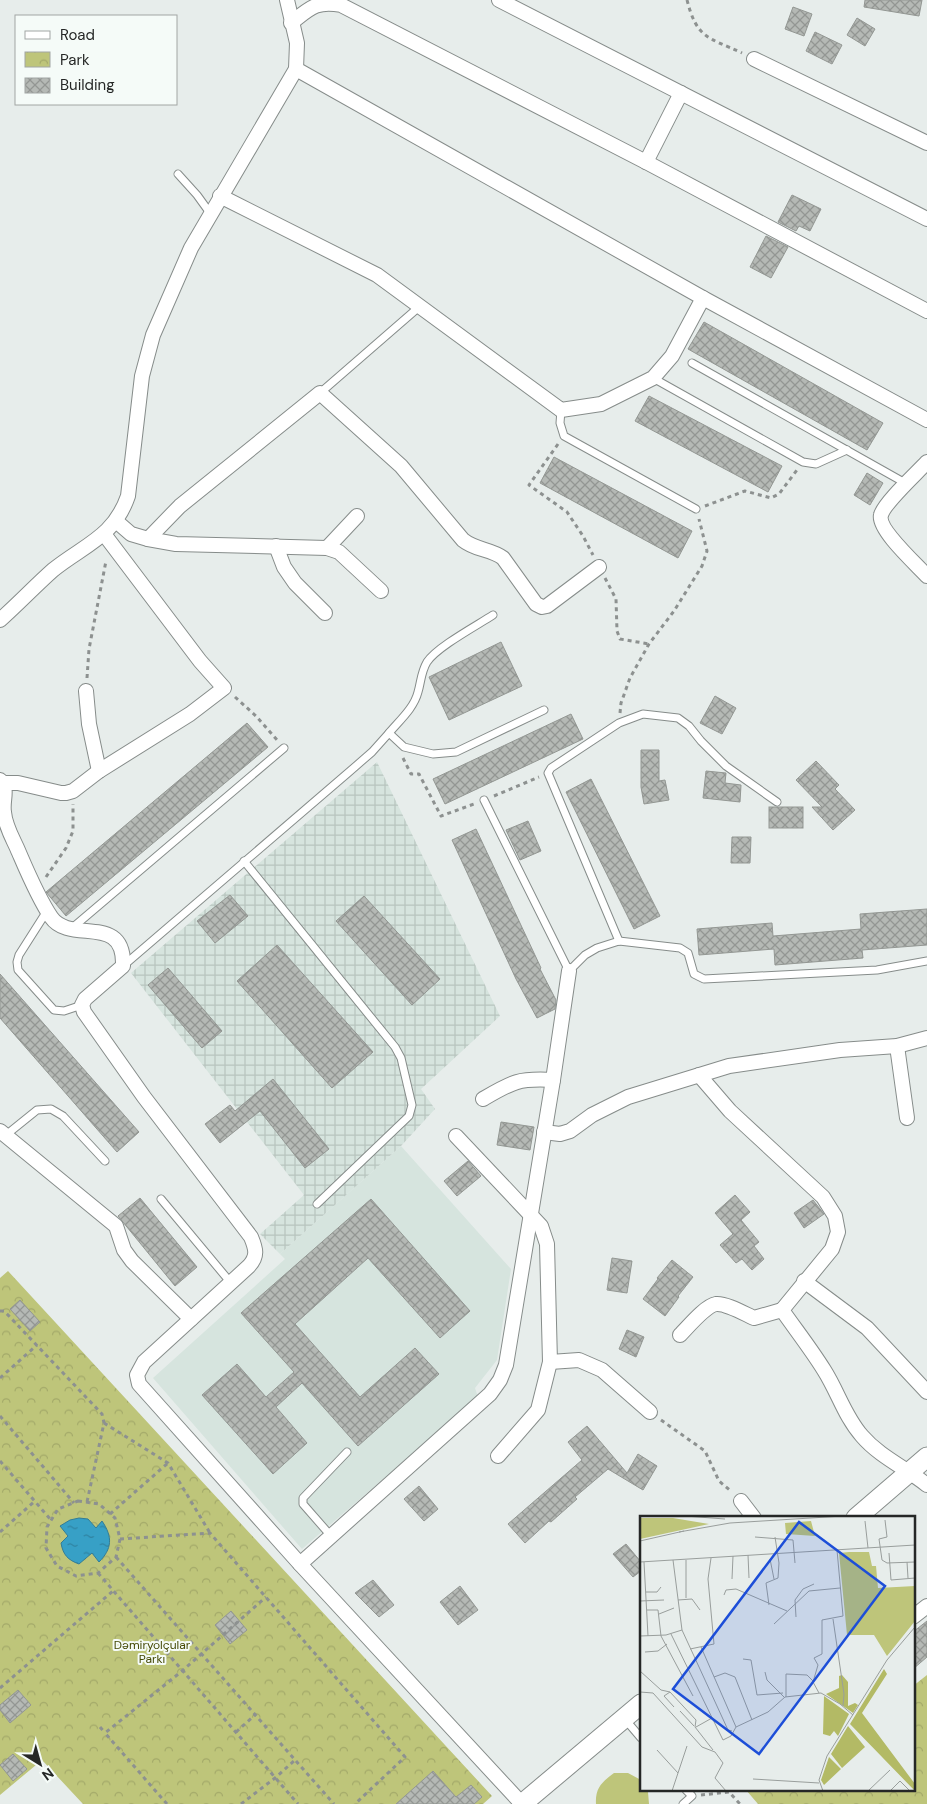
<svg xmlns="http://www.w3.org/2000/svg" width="927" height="1804" font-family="'DM Sans',sans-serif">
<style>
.built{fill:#d6e4de}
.industrial{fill:url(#industrial-grid)}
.grass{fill:#bec57a}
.park{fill:url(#park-crowns)}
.water{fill:url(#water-ripples);stroke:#327c96}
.building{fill:url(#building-cross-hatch);stroke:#939793}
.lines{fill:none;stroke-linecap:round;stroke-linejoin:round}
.lane-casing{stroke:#868c8a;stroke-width:9}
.street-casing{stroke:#868c8a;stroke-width:16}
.secondary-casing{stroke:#868c8a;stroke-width:21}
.path{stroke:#8d9190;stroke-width:3;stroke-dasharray:4 4;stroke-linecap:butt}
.lane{stroke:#fff;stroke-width:7}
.street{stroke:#fff;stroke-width:14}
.secondary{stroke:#fff;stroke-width:19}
.labels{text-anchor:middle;stroke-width:4;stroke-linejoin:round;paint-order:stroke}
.park-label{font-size:12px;fill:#454905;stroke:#f5fbf8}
.inset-road{fill:none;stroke:#999e9c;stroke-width:1}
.view{fill:#1d4ed8;fill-opacity:0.15;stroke:#1d4ed8;stroke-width:2.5}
.inset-edge{fill:none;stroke:#252726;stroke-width:2.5}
</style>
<defs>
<pattern id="industrial-grid" width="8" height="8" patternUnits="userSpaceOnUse" patternTransform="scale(1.25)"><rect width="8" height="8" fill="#d6e4de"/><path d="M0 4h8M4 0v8" fill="none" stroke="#b8c4be"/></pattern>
<pattern id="park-crowns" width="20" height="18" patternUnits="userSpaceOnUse" patternTransform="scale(1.25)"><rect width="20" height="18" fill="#bec57a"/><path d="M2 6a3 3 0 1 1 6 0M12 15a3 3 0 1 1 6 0" fill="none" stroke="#a3a969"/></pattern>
<pattern id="water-ripples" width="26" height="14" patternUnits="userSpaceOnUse" patternTransform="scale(1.25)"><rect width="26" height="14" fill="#37a0c6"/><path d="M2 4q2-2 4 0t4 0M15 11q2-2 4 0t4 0" fill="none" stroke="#2e82a1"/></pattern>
<pattern id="building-cross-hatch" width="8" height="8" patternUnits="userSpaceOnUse" patternTransform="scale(1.25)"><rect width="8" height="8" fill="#b5b9b5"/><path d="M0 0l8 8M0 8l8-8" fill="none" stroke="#939693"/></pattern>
</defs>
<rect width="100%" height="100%" fill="#e7edeb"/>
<!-- built -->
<path class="built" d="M401,1146L511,1269L497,1360L475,1388L478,1397L302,1549L153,1378L285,1259L280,1254Z"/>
<!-- industrial -->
<path class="industrial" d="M377,762L500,1016L421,1089L435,1109L401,1146L280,1254L260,1234L304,1195L131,973Z"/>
<!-- grass -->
<path class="grass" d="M614,1773H628L641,1780V1790H647L648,1792L649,1804H596C595,1788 602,1782 614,1773Z"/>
<!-- park -->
<g class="park">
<path d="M8,1271L492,1796L483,1804H83L42,1760L0,1795V1278Z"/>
<path d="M927,1675V1804H758L746,1790H913V1686Z"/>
</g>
<!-- water -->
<path class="water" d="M79,1518L88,1519L96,1528L102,1521C113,1537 112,1549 99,1562L92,1553L79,1564C68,1560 63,1555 61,1543L68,1536L60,1526L70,1520Z"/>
<!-- building -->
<g class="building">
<path d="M865,0H922L919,16L864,7Z"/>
<path d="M793,7L812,14L804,36L785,29Z"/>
<path d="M857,18L875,29L865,46L847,35Z"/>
<path d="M815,32L842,45L832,64L806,51Z"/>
<path d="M792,195L821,209L810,231L799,226L796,231L778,222Z"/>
<path d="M766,236L788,247L771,278L750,267Z"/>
<path d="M704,322L883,423L867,450L688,349Z"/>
<path d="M649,396L782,466L768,492L635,421Z"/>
<path d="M554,457L692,531L678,558L540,483Z"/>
<path d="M867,473L883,483L870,505L854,495Z"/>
<path d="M501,642L522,686L449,720L429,677Z"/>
<path d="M715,696L736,708L722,734L700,723Z"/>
<path d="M571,714L583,739L445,804L433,779Z"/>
<path d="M247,723L268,747L66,916L46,892Z"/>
<path d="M641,750H659V781L665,780L669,800L644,804L641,787Z"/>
<path d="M816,761L839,785L835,789L855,810L833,830L812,807H822L796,780Z"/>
<path d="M706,771L726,773L725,783L741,785L740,802L703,798Z"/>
<path d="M591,779L660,916L634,929L566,792Z"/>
<rect x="769" y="807" width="34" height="21"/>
<path d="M528,821L541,851L520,860L506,830Z"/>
<path d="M476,829L541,968L540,969L556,1000L555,1009L537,1018L516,979L452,840Z"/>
<path d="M732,837H751L750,863H731Z"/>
<path d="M230,895L248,916L215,943L197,921Z"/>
<path d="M364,896L440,979L412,1005L336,921Z"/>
<path d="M927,909V945L862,950L863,958L775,965L774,949L699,955L697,929L772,923L773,936L861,929L860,914Z"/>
<path d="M277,945L373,1052L332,1088L237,981Z"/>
<path d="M168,968L222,1031L202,1048L148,985Z"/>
<path d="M0,974L139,1132L117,1152L0,1018Z"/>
<path d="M273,1079L329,1149L305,1168L260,1111L220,1143L205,1124L230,1105L235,1111Z"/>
<path d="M501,1122L534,1127L530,1150L497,1145Z"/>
<path d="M468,1161L481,1176L457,1196L444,1181Z"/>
<path d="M735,1195L750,1212L741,1220L759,1242L754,1246L764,1259L752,1270L742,1259L736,1263L720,1245L733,1234L715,1213Z"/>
<path d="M140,1198L197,1267L175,1286L118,1216Z"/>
<path d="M371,1199L470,1311L440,1338L368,1258L295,1324L360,1397L415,1348L439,1374L358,1446L302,1383L276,1407L307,1443L273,1474L202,1395L237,1364L266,1397L294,1372L241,1313Z"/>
<path d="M813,1200L824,1214L804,1228L794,1213Z"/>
<path d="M612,1258L632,1261L627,1293L607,1290Z"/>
<path d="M672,1260L693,1277L678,1296L679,1297L665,1316L643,1299L658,1279L657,1278Z"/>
<path d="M20,1300L40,1322L30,1331L10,1309Z"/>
<path d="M627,1330L644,1337L636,1357L619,1349Z"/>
<path d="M587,1426L627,1473L638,1454L657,1466L643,1490L608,1469L575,1497L577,1499L551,1522L549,1521L525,1543L508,1524L582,1460L568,1442Z"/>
<path d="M419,1486L438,1509L424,1521L404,1499Z"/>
<path d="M626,1544L641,1562V1571L633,1577L613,1554Z"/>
<path d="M373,1580L394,1605L379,1617L355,1593Z"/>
<path d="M460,1586L478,1610L458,1625L440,1602Z"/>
<path d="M231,1611L247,1630L230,1644L215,1625Z"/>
<path d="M927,1621V1657L913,1669V1632Z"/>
<path d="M18,1690L31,1705L10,1723L0,1710V1705Z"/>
<path d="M13,1754L27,1769L13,1781L0,1765Z"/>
<path d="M433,1771L456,1797L471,1785L482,1797L474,1804H396Z"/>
</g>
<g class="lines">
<defs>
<g id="lane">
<path d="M178,174L197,195L210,213"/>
<path d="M692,363L907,484"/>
<path d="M653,378L803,462L816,464L847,450"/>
<path d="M320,393L419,307"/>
<path d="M561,410L560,423L564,436L696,509"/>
<path d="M389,733C400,720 414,708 418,692C421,682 421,672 427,662C437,647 476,626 493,615"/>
<path d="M484,800L569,971L585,955L597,948L619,941L680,948L688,953L694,974L704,979L877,970L927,961"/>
<path d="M244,861L395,1047L401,1058L412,1105L409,1116L317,1204"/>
<path d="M47,911L19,955L17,962L18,970L54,1010L64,1011L82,1005"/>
<path d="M71,929L284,748"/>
<path d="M619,941L548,773L551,768L619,723L643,714L678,718L689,726L701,741L726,766L777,802"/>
<path d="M123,966L349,772L372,752L389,733L404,747L433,754L456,752L544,710"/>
<path d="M6,1135L37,1110L51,1109L63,1116L105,1161"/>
<path d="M161,1199L231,1283"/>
<path d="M331,1536L303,1504V1498L347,1452"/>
<path d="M624,1718L641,1738"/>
<path d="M683,1804L692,1796L686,1790"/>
</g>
<g id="street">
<path d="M499,0L927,219"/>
<path d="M291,23C309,9 316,0 341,5L646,162L927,311"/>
<path d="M754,59L927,143"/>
<path d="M296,69L703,298L927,420"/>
<path d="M646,162L681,93"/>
<path d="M220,196L377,275L561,410L601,404L653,378L672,356L703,298"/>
<path d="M927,462C917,473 884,503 881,515C877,529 917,565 927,576"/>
<path d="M116,521L131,534L148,539L176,544L327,548L339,552L381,591"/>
<path d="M148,539L180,506L320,393L401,466L463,540C475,550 491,549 503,558L536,604L542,607L547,606L599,567"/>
<path d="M276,546L284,567L295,583L325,613"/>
<path d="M327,548L357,516"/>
<path d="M0,620C18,604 35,586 53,570C84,545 114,537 128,496L142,376L153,335L191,248L296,69L297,43L287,0"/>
<path d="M86,691L89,724L99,771"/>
<path d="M0,780C9,790 2,800 4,812C5,825 12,837 17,848C27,871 37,896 51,917C70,945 125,912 123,966L85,999L82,1005L84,1012L144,1097L251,1237C256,1249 258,1256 249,1266L144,1362L137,1375L139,1384L300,1564L522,1804"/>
<path d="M3,783H18L61,793H66L73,791L99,771L190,714L224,688L200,661L104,534"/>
<path d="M897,1046L907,1118"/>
<path d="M699,1075L730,1111L823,1197L835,1216L838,1232L832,1249L782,1310C796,1330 811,1349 824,1370C838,1392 845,1417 862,1436C880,1457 906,1468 927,1485"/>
<path d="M483,1099C512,1082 518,1078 553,1080"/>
<path d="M0,1131L116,1226L124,1250L132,1261L191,1319"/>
<path d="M544,1132L560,1134L570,1131L592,1115L628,1097L729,1066L840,1050L897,1046L927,1038"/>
<path d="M456,1136L541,1226L547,1244L550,1362L538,1410L498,1456"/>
<path d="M804,1281L867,1328L927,1392"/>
<path d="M680,1335C688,1327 705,1306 716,1304C726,1303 745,1314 754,1318L782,1310"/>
<path d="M550,1362L579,1360L602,1370L650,1412"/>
<path d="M741,1501L754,1518"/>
<path d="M300,1564L490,1394L500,1380L506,1365L553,1080L569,971"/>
<path d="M913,1617L927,1606"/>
</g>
<g id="secondary">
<path d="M856,1518L927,1457"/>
<path d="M522,1804L641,1704"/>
</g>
</defs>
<!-- lane casing -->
<use href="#lane" class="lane-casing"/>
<!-- street casing -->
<use href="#street" class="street-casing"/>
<!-- secondary casing -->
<use href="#secondary" class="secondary-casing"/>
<!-- path -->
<g class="path">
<path d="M687,0C697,39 708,37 742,53"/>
<path d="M558,444L529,485L567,512L583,536L593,555"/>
<path d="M705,506L745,491L771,498L779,494L797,470"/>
<path d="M605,578L616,599L617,631L620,639L649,644"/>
<path d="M87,678L89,649L106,561"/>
<path d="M235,697L256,716L277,740"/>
<path d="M620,713L621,703L630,678L649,644L674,611L702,566L707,551L699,519"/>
<path d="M403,758L411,774H419L441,816L474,804"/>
<path d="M494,796L539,777"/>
<path d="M46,877L66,848L73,831V804"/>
<path d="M0,1311H4L8,1315L102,1414L104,1423L87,1502"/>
<path d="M0,1378L37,1345"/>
<path d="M0,1416L74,1503"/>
<path d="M661,1420L705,1451L719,1481L732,1492"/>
<path d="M104,1423L168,1463L210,1533"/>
<path d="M0,1461L51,1520"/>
<path d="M78,1501L99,1504L115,1518L120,1539L116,1557L98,1573L76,1576L57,1566L46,1548L47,1527L58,1509Z"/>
<path d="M110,1514L168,1463"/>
<path d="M0,1532L35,1501"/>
<path d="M120,1539L210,1533L405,1757L355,1804"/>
<path d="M116,1557L334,1804"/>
<path d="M98,1573L298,1804"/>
<path d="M0,1688L113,1591"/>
<path d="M100,1727L105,1733"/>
<path d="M236,1732L255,1715"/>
<path d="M701,1795L729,1792L740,1804"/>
<path d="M167,1804L105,1733L182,1671L266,1597"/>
<path d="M241,1804L275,1778L295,1760"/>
</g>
<!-- lane -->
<use href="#lane" class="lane"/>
<!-- street -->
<use href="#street" class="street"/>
<!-- secondary -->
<use href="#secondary" class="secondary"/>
</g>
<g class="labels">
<!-- park labels -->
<g class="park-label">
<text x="152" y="1649">Dəmiryolçular<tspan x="152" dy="14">Parkı</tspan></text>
</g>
</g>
<!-- overview -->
<g transform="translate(640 1516)">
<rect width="275" height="275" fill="#e7edeb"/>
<path d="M244,153L247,158L222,197L275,268V275L210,208ZM202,159L208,166V190L215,187L218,189L213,197L186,178L199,172V160ZM184,180L209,198L198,220L194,215L190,220L183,218ZM208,210L225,231L202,252L191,238ZM189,241L201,253L184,269L181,264Z" fill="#b3ba65"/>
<path d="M171,5L175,20L146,18L145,7ZM209,36H229L232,50H236L238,72L275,70V105L247,140L234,119H207L199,37Z" fill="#bec57a"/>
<path d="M0,2H33L69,8L0,23Z" fill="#bec57a"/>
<path class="inset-road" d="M45,0L85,3M245,4L247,21L239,23L242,44L247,47L275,46M225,5L228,32M39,16L90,7L203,0M115,21L153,24L155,47M0,25L44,15M249,37L251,64L275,62M108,39L109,62M130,43L134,63M33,44L42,114L88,214L92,215M46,44V82M0,46L275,29M4,46L8,120M267,46L268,62M92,63L93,40M6,76H17L21,71M84,79L86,74L96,73L147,95M38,84L52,83L60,94M0,85L24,84M129,89L126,67L138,62L139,47L135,21M7,94H18L21,120L53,180M19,98L34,92M156,101L155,84L163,73L174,68M193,103L204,178L203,190M134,108L169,75L200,72M31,118L83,224L91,220L96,211L128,196L145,181L181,177L200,188L213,199M0,120L26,119L42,114M61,131L96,211M50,133L74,128L68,63L71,42M5,136L18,135L27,128M103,143L111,144L117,179L143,177M0,155L21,174L30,176L56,204L55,211L73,234M125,156L127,164L144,181M74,161L85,157L95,161L112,204M0,176L13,177L62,231L75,236L83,247L75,262L86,275M30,176L24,180L34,191M179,177L173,166L178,149L174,142L182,138V104L203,100L197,34M146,181V158L167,159L173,165M40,195L54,210M56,211L72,202M17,234L38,257M113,263L179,267M32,275L47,230M183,275L179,264L187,240L247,144L275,111M228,275L250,254M250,275L260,265L270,275"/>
<path class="view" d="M159,6L245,70L119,238L33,173Z"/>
<rect width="275" height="275" class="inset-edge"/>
</g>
<!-- legend -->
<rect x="15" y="15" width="162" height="90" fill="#f5fbf8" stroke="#a2a6a4"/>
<rect x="25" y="31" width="25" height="8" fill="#ffffff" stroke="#a2a6a4"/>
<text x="60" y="40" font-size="15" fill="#252726">Road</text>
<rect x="25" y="52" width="25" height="15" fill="url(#park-crowns)" stroke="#a2a6a4"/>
<text x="60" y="65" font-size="15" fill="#252726">Park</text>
<rect x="25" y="78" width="25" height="15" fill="url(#building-cross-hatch)" stroke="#a2a6a4"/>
<text x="60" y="90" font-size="15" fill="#252726">Building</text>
<!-- north arrow -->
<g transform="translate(40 1764) rotate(143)" stroke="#f5fbf8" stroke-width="4" paint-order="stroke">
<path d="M0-4L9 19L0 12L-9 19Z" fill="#252726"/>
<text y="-8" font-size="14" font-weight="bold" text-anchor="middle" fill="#252726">N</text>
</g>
</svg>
